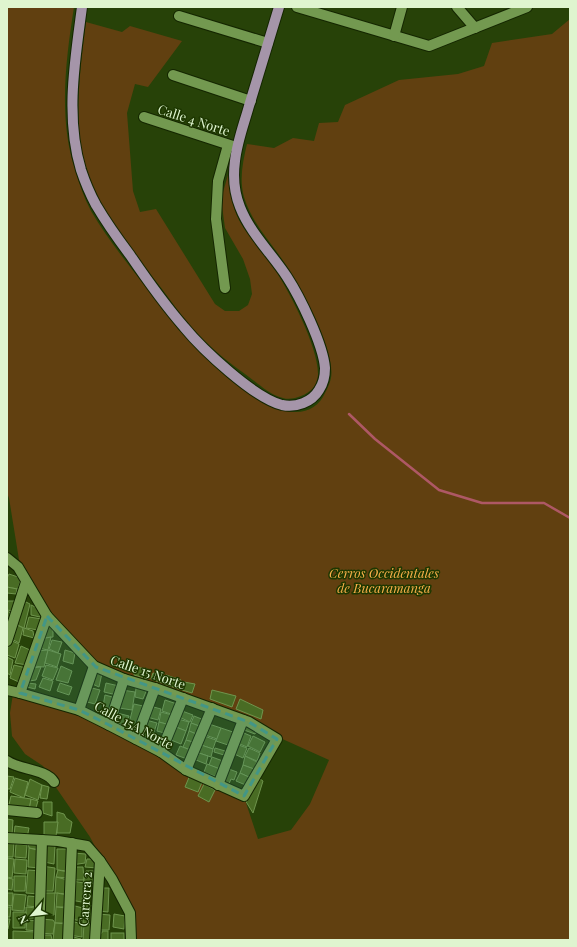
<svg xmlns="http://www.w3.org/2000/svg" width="577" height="947" font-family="'Playfair Display',serif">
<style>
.green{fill:#614010}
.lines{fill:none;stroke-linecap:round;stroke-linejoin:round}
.stream{stroke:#ae5865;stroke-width:2.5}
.building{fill:#496c24;stroke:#6f954d}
.minor-casing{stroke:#142601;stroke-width:12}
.major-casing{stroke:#142601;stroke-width:12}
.minor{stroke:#739950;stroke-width:10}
.major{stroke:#a595a9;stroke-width:10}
.marked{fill:#439686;fill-opacity:0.2;stroke:#439686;stroke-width:3;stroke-dasharray:8 5;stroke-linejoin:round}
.labels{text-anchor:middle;stroke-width:3;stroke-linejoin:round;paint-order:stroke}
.street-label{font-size:13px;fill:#dff5cf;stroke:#1d3700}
.park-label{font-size:13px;font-style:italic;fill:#f9af49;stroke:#1d3700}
</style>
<rect width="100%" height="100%" fill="#274208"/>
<!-- green -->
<g class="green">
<path d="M7,7H74C66,58 58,119 75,169C79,183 84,198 91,211C107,238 126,262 146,287C177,328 204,363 248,392C263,402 277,412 296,412C309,412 320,405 325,393C327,389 330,383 331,378C336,351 300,285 284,262C269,240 252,223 244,197C239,179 243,161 247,144L274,148L293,138L314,141L319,123L338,122L345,105L399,80L458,74L484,66L492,43L552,34L570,19V940H131L130,913L90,837L55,786L51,775L43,766L25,754L12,736L10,713L13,694L78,714L245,800L258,839L291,830L310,804L329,760L278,737L97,666L49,615L20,566L9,498L7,493Z"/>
<path d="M86,22L122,32L130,26L182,41L148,87L135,84L127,113L133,191L140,212L156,209L215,304L225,311H239L248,305L252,294L250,279L243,259L225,228L221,199L228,175C230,190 232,206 239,220C248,237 263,252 274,268C289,291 319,348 318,375C317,386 311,392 301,396C296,398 289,400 283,398C270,395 260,385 249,377C231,364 214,351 199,335C185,322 174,305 162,289C138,258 102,218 89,181C71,134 80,70 86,22Z"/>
</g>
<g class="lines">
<!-- stream -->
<path class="stream" d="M349,414L375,439L439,490L482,503H544L570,518"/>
</g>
<!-- building -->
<g class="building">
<path d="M9,574L21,578L18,589L7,587V578Z"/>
<path d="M7,587L17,589L16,594L7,593Z"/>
<path d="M22,600L30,604L24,628L15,624Z"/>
<path d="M7,601H16L14,611L7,610Z"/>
<path d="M31,605L42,610L40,617L31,615Z"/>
<path d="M7,611L11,613L7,626Z"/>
<path d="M29,617L42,619L38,630L26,628Z"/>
<path d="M45,623L53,628V637L41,638Z"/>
<path d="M15,624L23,628L19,643L10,638Z"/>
<path d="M24,628L33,631L34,638L23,635Z"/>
<path d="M51,637L48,650L38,648L41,639Z"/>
<path d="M10,640L19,644L15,658L7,655V650Z"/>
<path d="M52,640L62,642L58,653L49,649Z"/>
<path d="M21,646L30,650L27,665L15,663Z"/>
<path d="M48,650L44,667L33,666L37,651Z"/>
<path d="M48,650L61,654L57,667L45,663Z"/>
<path d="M65,650L75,653L73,664L63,661Z"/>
<path d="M7,657L13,660L10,675L7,673Z"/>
<path d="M14,665L26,668L21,683L10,678Z"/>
<path d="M46,665L58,668L53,680L42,676Z"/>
<path d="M61,666L72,671L68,683L56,680Z"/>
<path d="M41,667L36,680L29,681L32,668Z"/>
<path d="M136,667L151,670L148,679L134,675Z"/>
<path d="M94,672L102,673L99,687L90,683Z"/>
<path d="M153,673L164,676L162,683L151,679Z"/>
<path d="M166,675L181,680L179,689L164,684Z"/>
<path d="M43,678L53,681L50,691L39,687Z"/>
<path d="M184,682L195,684L192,693L182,690Z"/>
<path d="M28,683L36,684L35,689L27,687Z"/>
<path d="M60,683L72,687L69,695L57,691Z"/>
<path d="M106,683L119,686L117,695L104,692Z"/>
<path d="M88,687L100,690L95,704L83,701Z"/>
<path d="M136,688L147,689L143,699L135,697Z"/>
<path d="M122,690L135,692L132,710L119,708Z"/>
<path d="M212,690L236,696L232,707L210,699Z"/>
<path d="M105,695L116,698L113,709L103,706Z"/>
<path d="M240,699L263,710L261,719L236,709Z"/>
<path d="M165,700L177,704L174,715L162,711Z"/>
<path d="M134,704L143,706L138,726L129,723Z"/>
<path d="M150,706L161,709L158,720L147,717Z"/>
<path d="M101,710L111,713L109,720L99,717Z"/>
<path d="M182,711L193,715L190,722L179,717Z"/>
<path d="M161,712L172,715L170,725L159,722Z"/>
<path d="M117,713L129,716L126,726L114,723Z"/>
<path d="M194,716L204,720L202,727L191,723Z"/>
<path d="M178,719L189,722L186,731L176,727Z"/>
<path d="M146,720L157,723L154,732L143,729Z"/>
<path d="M159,722L170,725L168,734L157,731Z"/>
<path d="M191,723L202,727L199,735L189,731Z"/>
<path d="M246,723L257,728L255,734L244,730Z"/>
<path d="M209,724L221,728L217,739L205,735Z"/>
<path d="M176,727L186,731L181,744L171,740Z"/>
<path d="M221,728L233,732L228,745L216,741Z"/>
<path d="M143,729L154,732L151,743L140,740Z"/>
<path d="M189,731L199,735L196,743L186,740Z"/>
<path d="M239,731L251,736L247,747L235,742Z"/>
<path d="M204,736L216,740L213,749L201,745Z"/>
<path d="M253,736L265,742L260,752L248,746Z"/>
<path d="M186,740L196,743L193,751L183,747Z"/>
<path d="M236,744L247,748L243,758L232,753Z"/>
<path d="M201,745L213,749L211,757L199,753Z"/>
<path d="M180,746L193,751L190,760L176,755Z"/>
<path d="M215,748L225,751L224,755L214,752Z"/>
<path d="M249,748L260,753L257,761L245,756Z"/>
<path d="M199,753L208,756L206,764L196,760Z"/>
<path d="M245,756L257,762L254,769L243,765Z"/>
<path d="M212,757L223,761L220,769L209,765Z"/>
<path d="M207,764L220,769L217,777L204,772Z"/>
<path d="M243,765L254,769L251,778L240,773Z"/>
<path d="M226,768L237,772L234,780L231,779L228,786L220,783Z"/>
<path d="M240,773L251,778L248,786L236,781Z"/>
<path d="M190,775L203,780L198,792L185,787Z"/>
<path d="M7,776L14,777L10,789H7Z"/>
<path d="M257,777L263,781L253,813L245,800Z"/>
<path d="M15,778L28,782L24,798L10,792Z"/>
<path d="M30,779L42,785L38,800L25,795Z"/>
<path d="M204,784L215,790L209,802L198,796Z"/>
<path d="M42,785L49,787L47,799L40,798Z"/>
<path d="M11,796L31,799L29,811L8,809Z"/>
<path d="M31,799L38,801L35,811H29Z"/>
<path d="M43,802H52V816L43,813Z"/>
<path d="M57,812L64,814L66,818L72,822L70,833H57Z"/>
<path d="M7,819L13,820L12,835H7Z"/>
<path d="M44,822H58L56,836L44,837Z"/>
<path d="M15,826L29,828L27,838L14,836Z"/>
<path d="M7,842H14L13,857H7Z"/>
<path d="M28,842L41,843V850L29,848Z"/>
<path d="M16,844L27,845L26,858L15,857Z"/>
<path d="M44,844L55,846L54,864L44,862Z"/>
<path d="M29,848L41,851L40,868L28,867Z"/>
<path d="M57,849H69L68,871L57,870Z"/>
<path d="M73,853L86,854L85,863L72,865Z"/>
<path d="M7,858L14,859L12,878L7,877Z"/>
<path d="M15,859L27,860L26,874L14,873Z"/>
<path d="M87,859H97V868L85,867Z"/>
<path d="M42,866L55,868L53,891H42Z"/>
<path d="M73,867H83L84,880H72Z"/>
<path d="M28,870L41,871L39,894L26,893Z"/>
<path d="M58,870L68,872V878L56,877Z"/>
<path d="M86,871H97V883L83,884Z"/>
<path d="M14,876H26L25,891H14Z"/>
<path d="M56,877L68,880V894L55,893Z"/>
<path d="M7,878L13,879L12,890L7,889Z"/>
<path d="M72,881L84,883L82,902L70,900Z"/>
<path d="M99,888H109L108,912L98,911Z"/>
<path d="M7,893H13L12,906L7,905Z"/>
<path d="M43,893H55L54,915L40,913Z"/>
<path d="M57,893L67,895V907H56Z"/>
<path d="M14,894L26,895L24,911L12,910Z"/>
<path d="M28,896L40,897L39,907L27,906Z"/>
<path d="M71,905L83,908L81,921L71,919Z"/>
<path d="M84,905L96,906L95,923H83Z"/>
<path d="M7,907H11L10,917H7Z"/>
<path d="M26,907L37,908V918H26Z"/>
<path d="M56,907L67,908V923H55Z"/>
<path d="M13,912H26L25,928H13Z"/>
<path d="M98,914L110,915L109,930H97Z"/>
<path d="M114,914L125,916L124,929L113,927Z"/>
<path d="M7,919H10L8,929L7,928Z"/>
<path d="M41,919L53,920L55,923L53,934L40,933Z"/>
<path d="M27,920L39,921L38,931L26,930Z"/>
<path d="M71,921L82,924V937L69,935Z"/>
<path d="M55,923L67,924L66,940H53Z"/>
<path d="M84,924L95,925L94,940H83Z"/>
<path d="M13,931L38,932V940H13Z"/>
<path d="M102,931H108V940H96V933H102Z"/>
<rect x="111" y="933" width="13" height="7"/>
<path d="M41,935H51L52,940H40Z"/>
<path d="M70,936L81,939V940H70Z"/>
</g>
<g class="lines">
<defs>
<g id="minor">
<path d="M297,7L429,46L527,7"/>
<path d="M457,7L475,28"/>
<path d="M179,16L268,43"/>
<path d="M394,36L402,7"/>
<path d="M173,75L251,101"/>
<path d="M144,117L233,146"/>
<path d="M225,288L216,219L218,181L228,145"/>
<path d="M7,558L18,567L47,616L94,666L124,679L155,688L249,722L277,739L244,796L186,770L161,752L109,725L79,710L20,693L7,690"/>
<path d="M7,641L26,582"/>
<path d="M20,693L47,616"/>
<path d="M79,710L94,666"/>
<path d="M109,725L124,679"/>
<path d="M136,739L155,688"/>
<path d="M161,752L183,698"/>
<path d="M7,761C20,770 46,769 54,782"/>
<path d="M186,770L212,708"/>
<path d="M218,785L243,720"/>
<path d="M7,810L37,813"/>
<path d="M7,838L58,841L87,846L100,861L112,879L130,913L131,940"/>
<path d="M39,940L42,840"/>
<path d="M68,940L72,843"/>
<path d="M95,940L100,861"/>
</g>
<path id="major" d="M82,7C75,60 65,117 81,170C85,182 90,194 96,205C106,222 118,239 130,255C147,280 164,304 184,327C202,349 254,398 282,405C296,408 312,402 319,390C323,384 325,375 325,368C323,344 300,297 287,277C272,254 250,233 240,207C234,192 233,176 235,161C237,142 244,124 249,106C259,73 269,40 279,7"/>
</defs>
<!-- minor casing -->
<use href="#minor" class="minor-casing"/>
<!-- major casing -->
<use href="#major" class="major-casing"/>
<!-- minor -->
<use href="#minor" class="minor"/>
<!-- major -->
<use href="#major" class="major"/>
</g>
<!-- marked area -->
<path class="marked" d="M47,616L96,667L249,722L277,739L244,796L109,725L79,710L20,693Z"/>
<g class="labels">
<!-- street labels -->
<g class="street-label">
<text transform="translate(194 120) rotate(18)" y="5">Calle 4 Norte</text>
<text transform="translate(148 672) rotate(19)" y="5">Calle 15 Norte</text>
<text transform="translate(134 725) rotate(28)" y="5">Calle 15A Norte</text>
<text transform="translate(85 899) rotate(-86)" y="5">Carrera 2</text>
</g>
<!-- park labels -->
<g class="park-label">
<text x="384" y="578">Cerros Occidentales<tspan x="384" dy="15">de Bucaramanga</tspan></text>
</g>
</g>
<!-- border -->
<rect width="577" height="947" fill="none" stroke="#dff5cf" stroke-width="16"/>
<!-- north arrow -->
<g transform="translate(32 915) rotate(242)" stroke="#1d3700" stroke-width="3" paint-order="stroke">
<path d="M0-3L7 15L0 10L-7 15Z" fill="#dff5cf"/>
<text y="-6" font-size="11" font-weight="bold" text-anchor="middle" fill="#dff5cf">N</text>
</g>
</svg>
